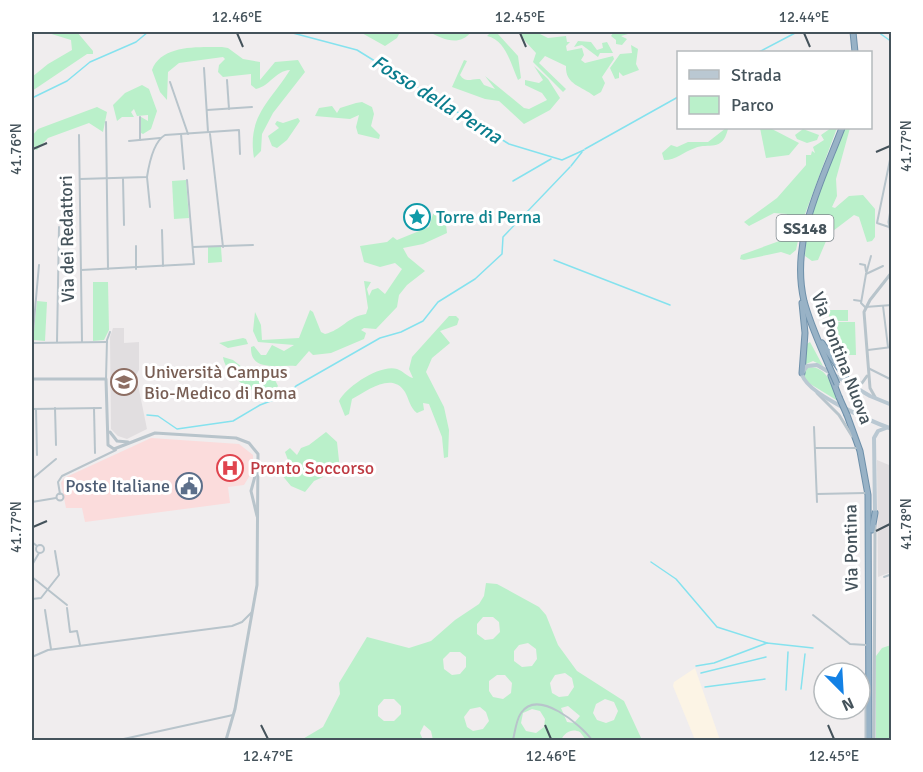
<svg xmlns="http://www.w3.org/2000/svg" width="923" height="772" font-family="Signika,sans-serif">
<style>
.commercial{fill:#fcf4e5}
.education{fill:#e1dee0}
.medical{fill:#fbdcdc}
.green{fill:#baf0ca;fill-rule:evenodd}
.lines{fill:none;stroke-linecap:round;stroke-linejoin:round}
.stream{stroke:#85e2ee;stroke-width:1.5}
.trunk-casing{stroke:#6e90aa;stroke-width:7}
.minor{stroke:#b8c4cb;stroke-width:2}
.tertiary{stroke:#b8c4cb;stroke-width:3}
.secondary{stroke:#bac8d2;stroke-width:4}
.trunk{stroke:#98b2c6;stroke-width:5}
.trunk-bridge-casing{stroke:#6e90aa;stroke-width:7;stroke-linecap:butt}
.trunk-bridge{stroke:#98b2c6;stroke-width:5}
.ticks{fill:none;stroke:#45535b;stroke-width:2}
.labels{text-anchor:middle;stroke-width:6;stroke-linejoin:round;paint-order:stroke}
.shield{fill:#fff;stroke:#7d878c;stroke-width:1.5}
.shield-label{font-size:16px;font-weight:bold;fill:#45535b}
.culture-label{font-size:18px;fill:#0d838f;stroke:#fff;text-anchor:start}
.street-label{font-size:18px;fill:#45535b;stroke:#fff}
.education-label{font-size:18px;fill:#785e54;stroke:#fff;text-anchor:start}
.health-label{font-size:18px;fill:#be3a42;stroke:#fff;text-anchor:start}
.service-label{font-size:18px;fill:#4e5e75;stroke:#fff;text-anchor:end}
.water-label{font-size:20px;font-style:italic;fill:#0a7d8d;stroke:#fff}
.neatline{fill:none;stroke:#45535b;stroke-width:2}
.ticks-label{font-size:15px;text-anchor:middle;fill:#45535b}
</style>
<rect width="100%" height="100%" fill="#f0edee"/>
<!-- commercial -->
<path class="commercial" d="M695,668L720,740H695L673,686L674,682Z"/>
<!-- education -->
<g class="education">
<path d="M113,328H124V343L139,342V370L136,375L147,429L127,439L118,436L111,429L110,337Z"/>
<path d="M877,460L889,465L892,480L891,572L878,577Z"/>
</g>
<!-- medical -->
<path class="medical" d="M151,438L239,444L253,455V470L244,485L228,487L230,503L85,522L82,508H66L61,483L64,478Z"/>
<!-- green -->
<g class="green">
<path d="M45,32H77L93,51V54H87L32,91V77L48,64L72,50L71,40Z"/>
<path d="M360,32H400L397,38L385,46Z"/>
<path d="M429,32H428H471C459,47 443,39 429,32Z"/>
<path d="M520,32H536L548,38L566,36L567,42H570L566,46L567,51L582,48L584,55L581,60L585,63L613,56L614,59L602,77L605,83L601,92L594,96C582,86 565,85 566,66L545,56L539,63L566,89L563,92L533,62L536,53L525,41Z"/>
<path d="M614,32H635L621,36L627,39L622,45L616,44V40L611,36Z"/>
<path d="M490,33L498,34L518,56L521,78L518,80C511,65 506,40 487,36Z"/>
<path d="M578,41L591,42L597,50L603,48L602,43L607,42L613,53H600L598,57L582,45L574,47Z"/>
<path d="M631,45L638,49L636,64L639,70L623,76L619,72V78L615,79L610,68L620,54L632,53Z"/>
<path d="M222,47L228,48L243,59L260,62V80L275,62L298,60L305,72L273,113L262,134L261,151L254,158C247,116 270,102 290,70C275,71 270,86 256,89L251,85V74L223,77L218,72L219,65L225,59L223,57L179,63L168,72L167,100L160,92L152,70C161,44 200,47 222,47Z"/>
<path d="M464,60L467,61L460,75C466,84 472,78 480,79L484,85L495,89L485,76L524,108L529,109L547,100L542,93L525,85V80L539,83L543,80L534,66L548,79L560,98L550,110L524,124L499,101L485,99L452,87Z"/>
<path d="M142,85L149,89L157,111L151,129L143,134L141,133V117L148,121V115L137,116L134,109L131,112L134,117H122L117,121L113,105L125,93Z"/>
<path d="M356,103L362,102L372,107L374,114L371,126L380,135L379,139L358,134L356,127L359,115L350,119L315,116L319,108L332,106L337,113L340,108Z"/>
<path d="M97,107L107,112L103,132L89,123L48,138L37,150L32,148V136L38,129Z"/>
<path d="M298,118L300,121L287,140L277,148L272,146L268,136L279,128L275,124L277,121L283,123Z"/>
<path d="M726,128L728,129C722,153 709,142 695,148C683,152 677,160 664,160L662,153L671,145L677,147L688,142H708Z"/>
<path d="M760,128H770L799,143L789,155L766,158Z"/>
<path d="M831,128H837L802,222L796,250L790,255L781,252L744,260L740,259L741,255L785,239L788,228L784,226L787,214L774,213L749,226L744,222L777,198L806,165V155H811L812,151L815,153L813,147L824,140L821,135Z"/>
<path d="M843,128H850L836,179L837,196L832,207L835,208L849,196L863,195L875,209V237L872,241L867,242L859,217L854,215L829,234L818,260L812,261L805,256L807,227Z"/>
<path d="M803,129L819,135L817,140L807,143L797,139L795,135Z"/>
<path d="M186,180L189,218L174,219L172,181Z"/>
<path d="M438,210L445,217L447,233L423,244L403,248L408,257L425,271L407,285L399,295L397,307L376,329L364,328L361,330L366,333L364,339L331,353L313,355L309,351L296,366C279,364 250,373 251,347L254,346L261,355H266L272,345L284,351L294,345L258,342L253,331L255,312L261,325L262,340L299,338L310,310L313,312L321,332L325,334C342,330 347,317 366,314L368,308L364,281L371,282L367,289L369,296L372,290L378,288L385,294L402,269L395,263L380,267L364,262L360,246L387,242L393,237L397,240L429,227L433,214Z"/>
<path d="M208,247H221L222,262L208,263Z"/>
<path d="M93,282H108L109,330L104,340L93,341Z"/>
<path d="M37,301L47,302L45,341L33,340Z"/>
<rect x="829" y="310" width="19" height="11"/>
<path d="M449,316H456L459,319L457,325L440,331L450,343L432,358L426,372L444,407L449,430L448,457L444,458L442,437L429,404L423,403L424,410L417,413C410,408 409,399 405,392C392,371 367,391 352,399L349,414L345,416L339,401C346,387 380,364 397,369C403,371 408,377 413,378L409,369L412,357Z"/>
<path d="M835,322H855L856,355H835Z"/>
<path d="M243,338L246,339L248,344L228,348L219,343Z"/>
<path d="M810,342L823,366L813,361L804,365L807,344Z"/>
<path d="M223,357L233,360L252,375L274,378L278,386L275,390L264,388L257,392C244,387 225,372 223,357Z"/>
<path d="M809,367C828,367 832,386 838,401L807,382L804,377L805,369Z"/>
<path d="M326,432L337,442L340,470L333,473L330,461L327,467H320L323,477L314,481L305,492L291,486L281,474V465L288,460L285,452L290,448L297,455L301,448L309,445Z"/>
<path d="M486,583L497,584L539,607L546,615L558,645L577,671L624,701L642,740H586L580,732C572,728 565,732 561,740H433L431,731L424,725L420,733L423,740H301L323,727L340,694L339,683L367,637L409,648L431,641L455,620L479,604L484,596ZM483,617H493L499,622L500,632L493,639L485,640L477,634V624ZM528,643L536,649L537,659L532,666L522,667L514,661V651L519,645ZM450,652H460L466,657V667L460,674L452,675L444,669L443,659ZM565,673L572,678L574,687L568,696L559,697L552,693L550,683L555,675ZM497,675H505L512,683L511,693L503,699L493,697L489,691V681ZM384,699H394L401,706V714L394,721H384L378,716V706ZM605,699L614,702L618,711L614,720L606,723L597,720L593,713L596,704ZM568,706L580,716L574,723L567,722L561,708ZM480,707L486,712L489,721L483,729L473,731L467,727L464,717L470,709ZM532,709L540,711L545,719L544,727L536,733L526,731L521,723L523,713Z"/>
<path d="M891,645V740H876V656L882,648Z"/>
</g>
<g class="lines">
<!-- stream -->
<g class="stream">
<path d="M289,32L357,50L509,144L562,160L584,150"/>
<path d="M878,32L892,42"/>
<path d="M759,52L797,32"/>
<path d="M32,98L67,81L90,62L136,42L148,32"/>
<path d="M585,149L678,97"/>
<path d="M571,166L582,152"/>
<path d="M513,181L551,159"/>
<path d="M554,260L670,305"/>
<path d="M147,415L158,416L177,429L233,421L260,405L289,394L296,386L380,338L401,332L423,321L438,302L475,279L502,254L503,237L570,167"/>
<path d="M651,562L676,579L717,627L767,643"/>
<path d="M696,666L714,663L767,643L813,648"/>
<path d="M701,673L766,657"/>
<path d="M705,687L765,679"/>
<path d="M801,689L805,654"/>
<path d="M786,690L788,652"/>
</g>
<defs>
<g id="trunk">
<path d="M853,32L855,52"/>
<path d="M802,303L805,333L802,373"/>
<path d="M822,343L850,384"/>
<path d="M829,366C820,345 810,324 804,301C790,241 821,183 842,128"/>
<path d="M831,376L839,397"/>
<path d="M847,415L860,451L868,495L869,740"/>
<path d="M872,530L875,513"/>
</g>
</defs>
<!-- trunk casing -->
<use href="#trunk" class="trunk-casing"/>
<!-- minor -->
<g class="minor">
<path d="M204,68L208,132"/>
<path d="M227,80L229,109"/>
<path d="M170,82L188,134"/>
<path d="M207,110L252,107"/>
<path d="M106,122L108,269"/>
<path d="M181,134L184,169"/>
<path d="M210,134L223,247"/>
<path d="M79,135L82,342"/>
<path d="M140,140V117"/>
<path d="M129,141L160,138"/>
<path d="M147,177L150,207"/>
<path d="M80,179L147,177C149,164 153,142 165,135L239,130L240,154"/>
<path d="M123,179L124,225"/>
<path d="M889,227L877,223L892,150"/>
<path d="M162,230L163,266"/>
<path d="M136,246V269"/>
<path d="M193,247L253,245"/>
<path d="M860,264L865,265L866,271"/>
<path d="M883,266L866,274L861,303L865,307L892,305"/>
<path d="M81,270L194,264L187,180"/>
<path d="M866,274L871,256"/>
<path d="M854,300L861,301"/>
<path d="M883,306L888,347"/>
<path d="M57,342L59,227"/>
<path d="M32,343L39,265"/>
<path d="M32,343L107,342"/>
<path d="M868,350L892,347"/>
<path d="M868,368L892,380"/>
<path d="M106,379L107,340L110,332"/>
<path d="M55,408L56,445"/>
<path d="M94,408L95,453"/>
<path d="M32,409L101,408"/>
<path d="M36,409L37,455"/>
<path d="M814,427L817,502"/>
<path d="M815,448H857"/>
<path d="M32,479L56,459"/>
<circle cx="60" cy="497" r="3.5"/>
<path d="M60,494L58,482L62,476L116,450"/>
<path d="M817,494L865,493"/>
<path d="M32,502L56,498"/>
<path d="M32,542L37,546"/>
<circle cx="40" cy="549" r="4"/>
<path d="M32,565L39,553"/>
<path d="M32,577L67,605"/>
<path d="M884,577L892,574"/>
<path d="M32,599L41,598L59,575L55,551"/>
<path d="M67,608L70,632L77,631L80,645"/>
<path d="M45,610L51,649"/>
<path d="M813,615L850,644L866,645"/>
<path d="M32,657L48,650L232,626L242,622L252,612"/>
<path d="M119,740L233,715"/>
<path d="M513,740C515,732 516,720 521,713C538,688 581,725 592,740"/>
</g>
<!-- tertiary -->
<g class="tertiary">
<path d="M892,204L889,222L892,239"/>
<path d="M32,379H106L108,445L114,449L155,433L236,438L249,443L258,454L257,585L235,709L226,740"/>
<path d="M854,385L862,383L867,376"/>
<path d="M817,393L839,415L852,436"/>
<path d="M875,397L870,388L864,312L870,300L892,272"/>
<path d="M110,432L117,441L128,442"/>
<path d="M257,516L251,491L258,465"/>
<path d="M866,740V696"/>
<path d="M874,740L875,526"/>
</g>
<!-- secondary -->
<g class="secondary">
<path d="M892,405L870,396L817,365L807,366L802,373C803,393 873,422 892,429"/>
<path d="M875,513L874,438L878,431L886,428"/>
</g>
<!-- trunk -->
<use href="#trunk" class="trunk"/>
<defs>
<g id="trunk-bridge">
<path d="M829,366L837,384"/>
<path d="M839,397L847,415"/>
</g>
</defs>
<!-- trunk-bridge casing -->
<use href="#trunk-bridge" class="trunk-bridge-casing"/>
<!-- trunk-bridge -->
<use href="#trunk-bridge" class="trunk-bridge"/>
</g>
<!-- ticks -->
<path class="ticks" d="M237,33L243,47M520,33L526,47M804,33L810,47M33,149L47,143M876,152L890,146M33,527L47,521M876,531L890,524M261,725L268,739M545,725L551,739M828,725L834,739"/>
<!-- icons -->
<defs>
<symbol id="sight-ring" viewBox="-11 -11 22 22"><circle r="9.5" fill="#fff" stroke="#0f9aa8" stroke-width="1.5"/><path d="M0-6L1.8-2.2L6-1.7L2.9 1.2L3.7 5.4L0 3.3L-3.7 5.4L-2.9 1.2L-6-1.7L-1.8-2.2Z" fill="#0f9aa8"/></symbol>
<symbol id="university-ring" viewBox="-11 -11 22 22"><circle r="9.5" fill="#fff" stroke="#8d6e63" stroke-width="1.5"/><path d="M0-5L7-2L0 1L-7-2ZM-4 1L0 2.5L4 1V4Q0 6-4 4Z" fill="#8d6e63"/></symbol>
<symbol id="hospital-ring" viewBox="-11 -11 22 22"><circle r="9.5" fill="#fff" stroke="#e0444e" stroke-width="1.5"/><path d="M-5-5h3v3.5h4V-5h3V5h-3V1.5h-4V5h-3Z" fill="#e0444e"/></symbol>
<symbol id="civic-ring" viewBox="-11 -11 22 22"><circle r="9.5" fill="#fff" stroke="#5c6f8a" stroke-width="1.5"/><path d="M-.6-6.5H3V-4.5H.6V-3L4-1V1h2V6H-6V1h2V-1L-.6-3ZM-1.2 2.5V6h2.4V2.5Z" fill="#5c6f8a"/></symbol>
</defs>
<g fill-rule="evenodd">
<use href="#sight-ring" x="402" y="202" width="30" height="30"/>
<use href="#university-ring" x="109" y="367" width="30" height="30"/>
<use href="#hospital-ring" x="215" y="453" width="30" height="30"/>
<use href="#civic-ring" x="174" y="471" width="30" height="30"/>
</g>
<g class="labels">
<!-- shield labels -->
<rect class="shield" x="776.5" y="215" width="57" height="26" rx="4.5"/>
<g class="shield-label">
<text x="805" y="234">SS148</text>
</g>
<!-- culture labels -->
<g class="culture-label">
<text x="436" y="223">Torre di Perna</text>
</g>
<!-- street labels -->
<g class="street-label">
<text transform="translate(67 239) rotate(-91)" y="6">Via dei Redattori</text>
<text transform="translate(842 358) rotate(69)" y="6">Via Pontina Nuova</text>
<text transform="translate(851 548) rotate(-91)" y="6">Via Pontina</text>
</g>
<!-- education labels -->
<g class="education-label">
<text x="144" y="378">Università Campus<tspan x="144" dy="21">Bio-Medico di Roma</tspan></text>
</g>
<!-- health labels -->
<g class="health-label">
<text x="250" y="474">Pronto Soccorso</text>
</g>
<!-- service labels -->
<g class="service-label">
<text x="170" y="492">Poste Italiane</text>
</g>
<!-- water labels -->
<g class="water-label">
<text transform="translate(437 99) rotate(32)" y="7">Fosso della Perna</text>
</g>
</g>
<!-- border -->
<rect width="923" height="772" fill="none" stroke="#ffffff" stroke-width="66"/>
<!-- legend -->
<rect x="677" y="51" width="195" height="78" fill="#ffffff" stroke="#b5babd" stroke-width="1.5"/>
<rect x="689" y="70" width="30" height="9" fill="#bac8d2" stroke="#b5babd" stroke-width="1.5"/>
<text x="731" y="81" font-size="18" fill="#45535b">Strada</text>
<rect x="689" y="96" width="30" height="18" fill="#baf0ca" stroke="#b5babd" stroke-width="1.5"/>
<text x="731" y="111" font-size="18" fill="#45535b">Parco</text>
<!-- north arrow -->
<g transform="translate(842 691) rotate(156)"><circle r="28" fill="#ffffff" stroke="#b5babd" stroke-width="1.5"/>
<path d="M0-4.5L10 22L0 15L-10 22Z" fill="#1381e5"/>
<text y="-9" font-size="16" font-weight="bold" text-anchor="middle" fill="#45535b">N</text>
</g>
<rect x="33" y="33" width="857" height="706" class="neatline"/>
<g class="ticks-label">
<text x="237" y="22">12.46°E</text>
<text x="520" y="22">12.45°E</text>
<text x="804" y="22">12.44°E</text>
<text transform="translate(906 146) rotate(-90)" y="5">41.77°N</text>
<text transform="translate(16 149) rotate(-90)" y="5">41.76°N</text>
<text transform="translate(906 524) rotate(-90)" y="5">41.78°N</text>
<text transform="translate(16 527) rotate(-90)" y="5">41.77°N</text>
<text x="268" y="761">12.47°E</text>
<text x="551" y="761">12.46°E</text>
<text x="834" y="761">12.45°E</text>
</g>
</svg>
